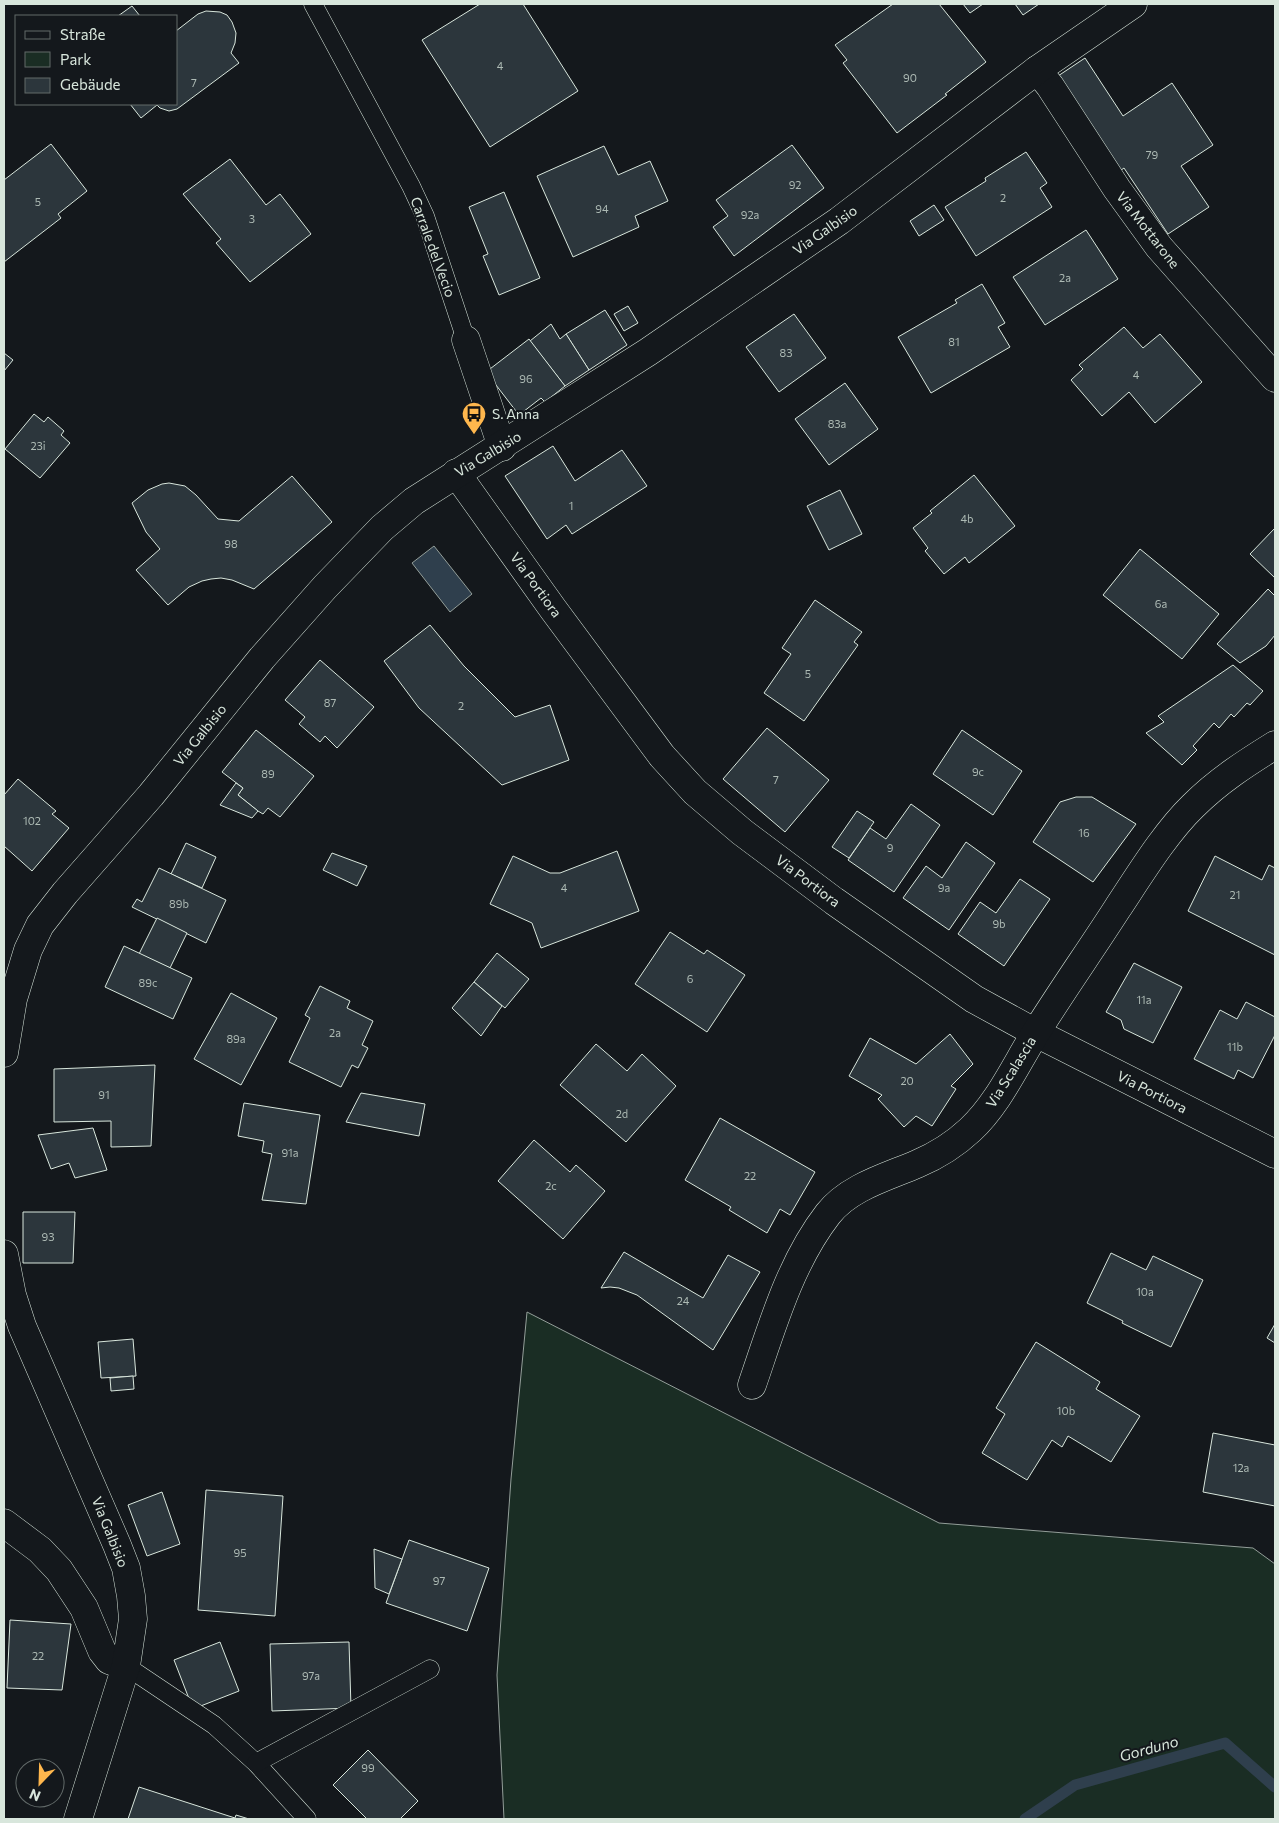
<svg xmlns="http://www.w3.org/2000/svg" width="1279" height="1823" font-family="Commissioner,sans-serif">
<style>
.green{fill:#1a2d24;stroke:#939e99}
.water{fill:#2f3f4d;stroke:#939e99}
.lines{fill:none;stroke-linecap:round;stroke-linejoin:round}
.stream{stroke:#2f3f4d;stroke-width:11}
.building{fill:#2c363c;stroke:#d8e6dc}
.lane-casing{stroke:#d8e6dc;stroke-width:19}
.street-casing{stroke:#d8e6dc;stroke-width:29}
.secondary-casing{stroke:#d8e6dc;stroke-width:29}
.lane{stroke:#14181c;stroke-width:18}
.street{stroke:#14181c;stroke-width:28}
.secondary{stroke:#14181c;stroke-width:28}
.labels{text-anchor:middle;stroke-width:4;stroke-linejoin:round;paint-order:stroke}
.number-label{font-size:11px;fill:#adbab4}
.street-label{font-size:14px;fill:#d8e6dc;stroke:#14181c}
.poi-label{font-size:14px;fill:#d8e6dc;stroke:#14181c;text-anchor:start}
.water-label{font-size:15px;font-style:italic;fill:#d8e6dc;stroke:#14181c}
</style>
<rect width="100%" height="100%" fill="#14181c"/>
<!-- green -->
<path class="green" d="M527,1312L939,1523L1253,1548L1275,1564V1819H504L497,1675L511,1479Z"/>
<!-- water -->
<path class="water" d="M434,546L472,594L450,612L412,563Z"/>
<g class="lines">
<!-- stream -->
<path class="stream" d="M1025,1819L1075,1785L1225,1743L1275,1787"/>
</g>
<!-- building -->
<g class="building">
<path d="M480,4H523L578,91L490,147L422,40Z"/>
<path d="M893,4H939L986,62L945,94L947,95L897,133L843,63L847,60L835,45Z"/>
<path d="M963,4H983L970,13Z"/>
<path d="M1015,4H1039L1023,15Z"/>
<path d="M132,6L140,16H118Z"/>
<path d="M206,11L220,12L227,15L232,22L236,33L235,43L231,53L239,63L177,109L169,111L160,108L157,105L141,118L130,104H176V31L198,14Z"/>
<path d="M1085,58L1123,116L1172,83L1213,145L1181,166L1209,207L1168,234L1124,168L1117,173L1058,76Z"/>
<path d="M51,144L87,191L58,214L61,218L4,262V180Z"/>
<path d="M792,145L824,188L734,256L713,227L728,216L716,200Z"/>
<path d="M604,146L618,175L650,161L668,201L635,216L639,227L573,257L537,176Z"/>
<path d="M1026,152L1047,183L1040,188L1052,207L976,256L945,207L986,181L985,178Z"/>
<path d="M230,159L266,205L280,194L311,234L250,282L216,243L221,239L183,194Z"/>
<path d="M504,192L540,278L499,295L483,256L488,254L469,207Z"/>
<path d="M934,205L944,220L919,236L910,221Z"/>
<path d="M1086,230L1118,279L1045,325L1013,277Z"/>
<path d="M982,284L1005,323L998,327L1010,347L931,393L898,337L957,303L955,300Z"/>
<path d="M628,306L638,323L624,331L614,314Z"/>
<path d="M605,310L627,345L589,370L566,334Z"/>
<path d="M794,314L826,358L779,392L746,347Z"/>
<path d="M551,324L560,339L566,334L589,370L565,386L530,341Z"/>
<path d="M1124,327L1143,348L1160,334L1202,382L1155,423L1129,392L1102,416L1071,380L1083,369L1079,365Z"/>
<path d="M529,339L565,386L545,402L541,398L519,415L486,372Z"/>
<path d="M4,353L13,360L4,371Z"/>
<path d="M845,383L878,429L829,465L795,419Z"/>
<path d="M34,414L44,422L48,417L64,431L61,435L70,443L40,478L5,449Z"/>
<path d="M553,446L575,481L622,450L647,486L572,534L566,525L547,539L505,476Z"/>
<path d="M974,475L1015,526L969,563L965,557L944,574L925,551L928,548L913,528L932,513L930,511Z"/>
<path d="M292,476L332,522L254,589L232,580L221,578L211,579L202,581L189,587L168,605L136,570L160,549L146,532L132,503L148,490L162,484L169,483L185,486L196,495L218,519L239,521Z"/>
<path d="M840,490L862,534L829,550L807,506Z"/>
<path d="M1275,528V578L1250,554Z"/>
<path d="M1140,549L1219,614L1182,659L1103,595Z"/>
<path d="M1268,589L1275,596V635L1266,646L1240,663L1217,644Z"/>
<path d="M815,600L862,632L854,642L858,645L804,721L764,693L791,654L782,648Z"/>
<path d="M430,625L464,666L515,717L550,705L569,760L502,785L419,708L384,661Z"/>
<path d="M320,660L374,707L337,748L325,736L320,742L299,724L305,717L285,700Z"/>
<path d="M1233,665L1263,691L1250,705L1247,703L1234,717L1231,714L1219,728L1214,723L1193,746L1197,750L1182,765L1146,733L1164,722L1158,716Z"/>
<path d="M767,728L829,780L785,832L723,779Z"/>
<path d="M256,730L314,776L280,817L268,808L263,814L258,811L238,795L243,788L222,772Z"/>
<path d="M962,730L1022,771L993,815L933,774Z"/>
<path d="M18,779L56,811L52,814L69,828L32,871L4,846V795Z"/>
<path d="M236,783L243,788L238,795L258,811L252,818L220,805Z"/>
<path d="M1076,797H1092L1136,824L1093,882L1033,842L1060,802Z"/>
<path d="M911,804L940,825L894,892L848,860L870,828L886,839Z"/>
<path d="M857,811L874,822L849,858L832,847Z"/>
<path d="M966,842L995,863L949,930L903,898L926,866L942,878Z"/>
<path d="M186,843L216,857L202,888L171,874Z"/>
<path d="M617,851L639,911L541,948L532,923L490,904L513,856L550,873H560Z"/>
<path d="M332,853L367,866L357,886L323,870Z"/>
<path d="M1215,856L1262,880L1269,865L1275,868V955L1188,911Z"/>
<path d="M159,868L226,900L206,943L132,907L137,899L142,902Z"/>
<path d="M1020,879L1050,899L1004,966L958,934L980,902L996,913Z"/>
<path d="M157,918L187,933L170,968L139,954Z"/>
<path d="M670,932L704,954L707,950L745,975L707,1032L635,984Z"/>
<path d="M124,946L192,978L173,1019L105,987Z"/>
<path d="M497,953L529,979L505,1008L474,982Z"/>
<path d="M1134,963L1182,987L1153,1043L1124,1029L1121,1020L1106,1012Z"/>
<path d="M474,982L502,1006L481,1036L452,1008Z"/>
<path d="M320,986L350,1001L347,1008L373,1021L362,1045L368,1048L358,1068L352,1065L341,1087L289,1062L310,1018L305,1015Z"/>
<path d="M231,993L277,1018L241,1085L194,1059Z"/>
<path d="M1246,1002L1275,1017V1035L1253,1078L1238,1070L1234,1079L1194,1059L1220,1010L1237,1019Z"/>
<path d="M950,1034L973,1064L951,1086L956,1089L932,1126L916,1116L904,1127L878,1099L882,1095L849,1076L870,1038L916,1064Z"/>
<path d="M596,1044L627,1071L642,1054L676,1086L626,1142L560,1085Z"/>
<path d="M155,1065L151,1146L111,1147V1121L54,1122V1069Z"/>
<path d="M361,1093L425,1104L419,1136L346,1122Z"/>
<path d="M244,1103L320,1115L306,1204L262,1200L272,1154L262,1152L264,1141L238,1136Z"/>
<path d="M720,1118L815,1172L790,1215L780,1209L767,1233L729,1210L731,1207L685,1180Z"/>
<path d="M93,1128L107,1170L75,1178L69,1163L51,1169L38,1135Z"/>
<path d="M534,1140L570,1172L576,1165L605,1191L563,1239L498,1181Z"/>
<path d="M23,1212H75L73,1263H23Z"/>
<path d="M624,1252L703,1298L728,1255L760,1272L713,1350L637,1295L619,1288L610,1287L601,1288Z"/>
<path d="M1111,1253L1146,1270L1153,1256L1203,1280L1171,1347L1122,1323L1123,1321L1087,1303Z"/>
<path d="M1275,1324V1343L1267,1338Z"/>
<path d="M133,1339L136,1376L101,1378L98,1342Z"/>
<path d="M1036,1342L1100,1382L1096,1389L1140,1416L1111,1462L1068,1436L1062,1447L1052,1440L1027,1480L982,1453L1005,1414L996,1408Z"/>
<path d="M133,1376L134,1389L111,1391L110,1378Z"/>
<path d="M1213,1433L1275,1445V1506L1203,1492Z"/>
<path d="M206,1490L283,1496L275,1616L198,1610Z"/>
<path d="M162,1492L180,1544L147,1556L128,1505Z"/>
<path d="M409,1540L489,1568L467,1631L386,1603Z"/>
<path d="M374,1549L402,1559L389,1594L375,1588Z"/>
<path d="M10,1620L71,1624L62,1690L7,1688Z"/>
<path d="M220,1642L239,1691L193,1709L174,1660Z"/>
<path d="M349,1642L351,1708L272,1711L270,1644Z"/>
<path d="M368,1750L418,1801L400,1819H367L333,1785Z"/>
<path d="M139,1787L235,1818L236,1815L249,1819H128Z"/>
</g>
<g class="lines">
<defs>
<g id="lane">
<path d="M313,4L411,186L425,216L466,340"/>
<path d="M126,1666L214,1725L256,1763L307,1819"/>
<path d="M256,1763L430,1669"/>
</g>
<g id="street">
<path d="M1037,70L1050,86L1117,189L1159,247L1275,378"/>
<path d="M466,340L502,447"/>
<path d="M456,473L553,609L662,756L695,792L742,832L834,901L974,999L1036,1033L1275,1154"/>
<path d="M752,1385C772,1327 790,1263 828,1214C849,1187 887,1177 917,1164C936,1156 955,1144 970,1130C998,1104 1015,1066 1035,1034C1061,992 1090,951 1117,909C1139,876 1165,833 1193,806C1218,781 1246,763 1275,745"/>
<path d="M4,1523L40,1550L59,1570L84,1608L102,1651L109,1660L126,1666"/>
</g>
<g id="secondary">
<path d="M4,1053L13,999L28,950L40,925L65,893L151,795L262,658L325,587L382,528L414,501L648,352L839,221L1037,70L1133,4"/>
<path d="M4,1254L12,1295L22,1326L117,1545L126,1568L131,1596L133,1619L130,1639L126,1666L78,1819"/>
</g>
</defs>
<!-- lane casing -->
<use href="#lane" class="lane-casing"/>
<!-- street casing -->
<use href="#street" class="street-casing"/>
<!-- secondary casing -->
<use href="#secondary" class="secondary-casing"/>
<!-- lane -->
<use href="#lane" class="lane"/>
<!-- street -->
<use href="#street" class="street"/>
<!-- secondary -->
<use href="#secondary" class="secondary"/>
</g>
<!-- icons -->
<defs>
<symbol id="bus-pin" viewBox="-11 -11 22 30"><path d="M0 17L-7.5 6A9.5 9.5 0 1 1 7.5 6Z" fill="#ffb74d" stroke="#14181c"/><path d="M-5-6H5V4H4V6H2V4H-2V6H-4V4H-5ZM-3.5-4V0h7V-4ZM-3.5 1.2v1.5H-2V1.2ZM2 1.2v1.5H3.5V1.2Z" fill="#111"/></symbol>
</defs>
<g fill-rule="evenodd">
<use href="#bus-pin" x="460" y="400" width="28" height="38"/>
</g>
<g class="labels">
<!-- number labels -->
<g class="number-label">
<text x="500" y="70">4</text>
<text x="910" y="82">90</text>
<text x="194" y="87">7</text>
<text x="1152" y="159">79</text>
<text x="795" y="189">92</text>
<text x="1003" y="202">2</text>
<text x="38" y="206">5</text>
<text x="602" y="213">94</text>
<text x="750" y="219">92a</text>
<text x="252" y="223">3</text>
<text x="1065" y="282">2a</text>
<text x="954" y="346">81</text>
<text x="786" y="357">83</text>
<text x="1136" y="379">4</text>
<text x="526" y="383">96</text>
<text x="837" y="428">83a</text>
<text x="38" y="450">23i</text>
<text x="571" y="510">1</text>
<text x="967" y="523">4b</text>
<text x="231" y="548">98</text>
<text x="1161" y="608">6a</text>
<text x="808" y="678">5</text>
<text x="330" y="707">87</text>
<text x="461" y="710">2</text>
<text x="978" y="776">9c</text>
<text x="268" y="778">89</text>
<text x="776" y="784">7</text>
<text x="32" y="825">102</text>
<text x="1084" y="837">16</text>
<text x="890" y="852">9</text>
<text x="564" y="892">4</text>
<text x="944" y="892">9a</text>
<text x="1235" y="899">21</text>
<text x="179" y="908">89b</text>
<text x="999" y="928">9b</text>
<text x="690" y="983">6</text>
<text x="148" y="987">89c</text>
<text x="1144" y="1004">11a</text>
<text x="335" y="1037">2a</text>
<text x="236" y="1043">89a</text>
<text x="1235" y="1051">11b</text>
<text x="907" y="1085">20</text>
<text x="104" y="1099">91</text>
<text x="622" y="1118">2d</text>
<text x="290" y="1157">91a</text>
<text x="750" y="1180">22</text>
<text x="551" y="1190">2c</text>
<text x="48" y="1241">93</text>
<text x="1145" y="1296">10a</text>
<text x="683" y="1305">24</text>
<text x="1066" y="1415">10b</text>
<text x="1241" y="1472">12a</text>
<text x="240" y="1557">95</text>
<text x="439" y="1585">97</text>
<text x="38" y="1660">22</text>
<text x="311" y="1680">97a</text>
<text x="368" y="1772">99</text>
</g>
<!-- street labels -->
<g class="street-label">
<text transform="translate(825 230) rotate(-35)" y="5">Via Galbisio</text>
<text transform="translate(1148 230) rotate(52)" y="5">Via Mottarone</text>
<text transform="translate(433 247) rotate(70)" y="5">Carrale del Vecio</text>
<text transform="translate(488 454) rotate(-31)" y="5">Via Galbisio</text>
<text transform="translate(536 585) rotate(54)" y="5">Via Portiora</text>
<text transform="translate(200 735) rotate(-51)" y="5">Via Galbisio</text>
<text transform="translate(808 881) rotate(37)" y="5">Via Portiora</text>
<text transform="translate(1011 1072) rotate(-58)" y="5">Via Scalascia</text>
<text transform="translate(1152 1092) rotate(27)" y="5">Via Portiora</text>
<text transform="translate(110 1532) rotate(68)" y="5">Via Galbisio</text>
</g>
<!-- poi labels -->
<g class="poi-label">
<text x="492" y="419">S. Anna</text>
</g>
<!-- water labels -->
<g class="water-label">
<text transform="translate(1149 1749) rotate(-15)" y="5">Gorduno</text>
</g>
</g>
<!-- border -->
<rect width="1279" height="1823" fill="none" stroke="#d8e6dc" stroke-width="10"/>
<!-- legend -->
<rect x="15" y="15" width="162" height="90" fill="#14181c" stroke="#626a69"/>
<rect x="25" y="31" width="25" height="8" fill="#14181c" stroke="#626a69"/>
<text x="60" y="40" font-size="15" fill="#d8e6dc">Straße</text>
<rect x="25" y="52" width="25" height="15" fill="#1a2d24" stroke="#626a69"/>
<text x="60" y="65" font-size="15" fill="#d8e6dc">Park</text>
<rect x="25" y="78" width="25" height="15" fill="#2c363c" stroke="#626a69"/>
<text x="60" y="90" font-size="15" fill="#d8e6dc">Gebäude</text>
<!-- north arrow -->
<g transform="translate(40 1783) rotate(203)"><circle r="24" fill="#14181c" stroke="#626a69"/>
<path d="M0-4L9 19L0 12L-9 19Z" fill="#ffb74d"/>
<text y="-8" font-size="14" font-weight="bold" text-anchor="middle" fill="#d8e6dc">N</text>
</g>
</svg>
